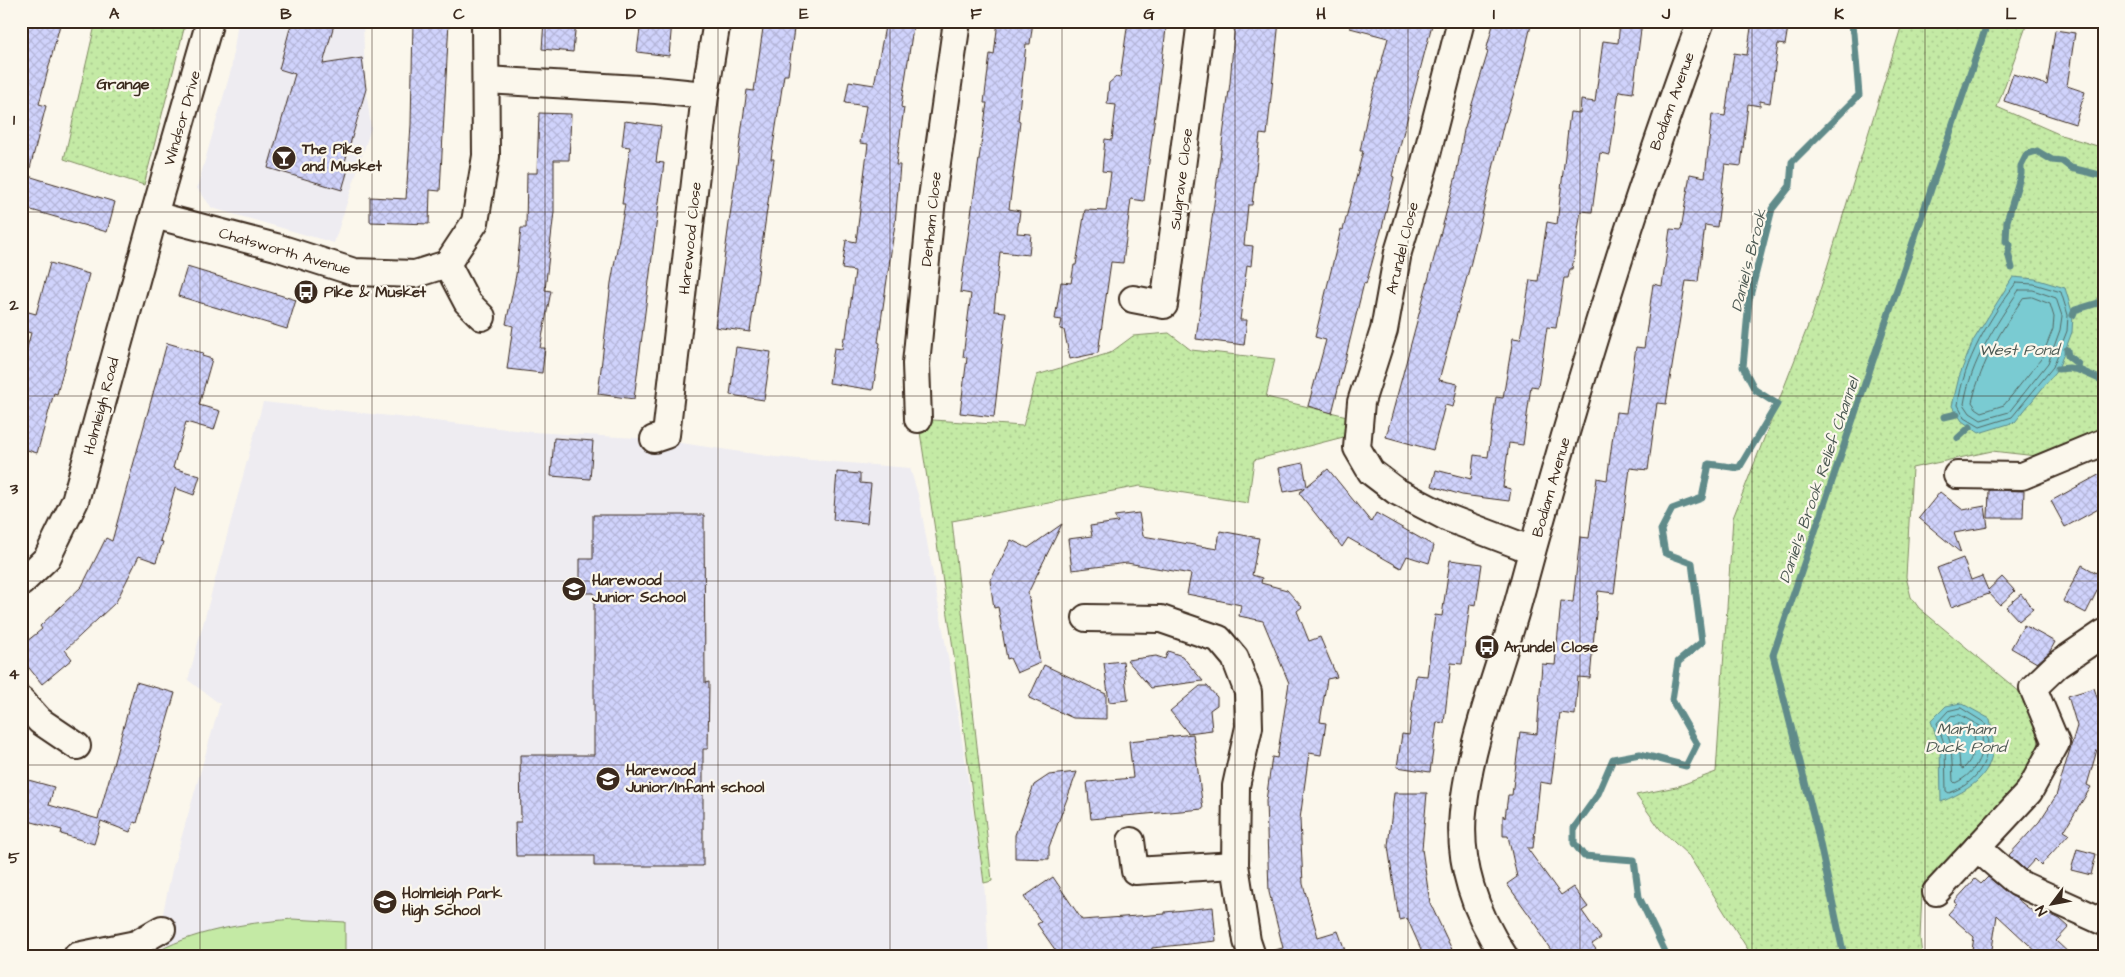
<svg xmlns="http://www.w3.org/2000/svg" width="2125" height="977" font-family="'Architects Daughter',sans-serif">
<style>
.built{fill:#eeecf1}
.grass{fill:url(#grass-dots);stroke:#808a62}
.green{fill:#c4eaa5;stroke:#808a62}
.water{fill:#7acbd2;stroke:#618b8a}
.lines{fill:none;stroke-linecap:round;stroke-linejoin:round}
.shore{stroke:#546a66;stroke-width:1}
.stream{stroke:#618b8a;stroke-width:7}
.building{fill:url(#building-cross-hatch);stroke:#3b2a1e}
.minor-casing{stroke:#3b2a1e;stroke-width:30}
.minor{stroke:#fbf7ec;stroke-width:26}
.grid{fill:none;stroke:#3b2a1e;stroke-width:1;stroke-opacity:0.55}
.labels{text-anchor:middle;stroke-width:4.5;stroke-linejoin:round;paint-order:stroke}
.street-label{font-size:15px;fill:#3b2a1e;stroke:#fbf7ec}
.poi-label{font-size:15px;font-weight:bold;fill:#3b2a1e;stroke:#fbf7ec;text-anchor:start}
.neighbourhood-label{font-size:16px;font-weight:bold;fill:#3b2a1e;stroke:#fbf7ec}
.water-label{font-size:16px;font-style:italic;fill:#4e5a54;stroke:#fbf7ec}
.neatline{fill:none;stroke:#3b2a1e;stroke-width:2}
.grid-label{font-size:16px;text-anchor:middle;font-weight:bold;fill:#3b2a1e}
</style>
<defs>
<pattern id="grass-dots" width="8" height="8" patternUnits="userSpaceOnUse" patternTransform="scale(1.25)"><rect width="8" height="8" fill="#c4eaa5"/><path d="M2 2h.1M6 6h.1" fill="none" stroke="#a9c98e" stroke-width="1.8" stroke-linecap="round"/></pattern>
<pattern id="building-cross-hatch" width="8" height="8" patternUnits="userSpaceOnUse" patternTransform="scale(1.25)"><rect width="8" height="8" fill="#d0d3fc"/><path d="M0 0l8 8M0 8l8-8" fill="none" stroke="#b4b5d8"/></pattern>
</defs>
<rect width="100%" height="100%" fill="#fbf7ec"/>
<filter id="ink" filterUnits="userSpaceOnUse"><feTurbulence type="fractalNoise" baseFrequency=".02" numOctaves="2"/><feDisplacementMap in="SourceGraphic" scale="10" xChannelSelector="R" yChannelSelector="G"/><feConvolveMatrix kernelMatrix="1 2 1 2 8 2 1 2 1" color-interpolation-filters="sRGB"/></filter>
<g filter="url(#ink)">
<!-- built -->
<g class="built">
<path d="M238,21H363L365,80L371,128L334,243L212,208L197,188L231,70Z"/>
<path d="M263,402L533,432L654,439L775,457L910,468L919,498L956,701L984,883L989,956H149L167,945L162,918L172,870L220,704L188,680Z"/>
</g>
<!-- grass -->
<g class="grass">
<path d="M96,21H186L144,185L64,159Z"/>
<path d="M1903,21H2028L1997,107L2061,135L2104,148V429L2045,457L1992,451L1912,468L1906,577L1911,597L1919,608L2021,693L2039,735L2038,750L2026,778L1922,891L1920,938L1922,956H1752L1689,856L1660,829L1636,795L1676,787L1716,772L1733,518L1813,313Z"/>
<path d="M1169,333L1191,350L1275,359L1266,397L1360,419L1359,433L1254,460L1248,503L1140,486L952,521L992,881L984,883L952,641L918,419L1023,426L1037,375L1110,353L1133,336Z"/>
</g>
<!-- green -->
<path class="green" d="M292,919L345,922V956H149C194,930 241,924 292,919Z"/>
<!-- water -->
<g class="water">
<path d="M2013,277L2035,279L2065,288L2073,315L2072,332L2058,369L2015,422L1979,433L1962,421L1952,406L1959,377L1973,341Z"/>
<path d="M1961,703L1990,719C2001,766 1982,785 1941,802L1940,747L1931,721L1946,706Z"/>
</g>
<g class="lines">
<!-- shore -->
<g class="shore">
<path d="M2016,283L2034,284L2061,292L2068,315L2067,331L2053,367L2012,417L1980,427L1965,418L1958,405C1963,361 1990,318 2016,283Z"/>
<path d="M2019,290H2033L2056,298L2062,316L2060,330L2048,363L2009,412L1981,420L1970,413L1964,404C1971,361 1995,326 2019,290Z"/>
<path d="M2032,297L2050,304L2054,317L2053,329L2041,359L2004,405L1982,412L1976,408L1972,402C1982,361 2000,332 2023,298Z"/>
<path d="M1961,708L1985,723C1994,754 1981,782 1949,793L1946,791L1945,746L1937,723L1948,711Z"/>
<path d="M1960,715L1980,726C1987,749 1978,773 1955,783L1953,781L1951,745L1944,724L1951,716Z"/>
<path d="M1959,723L1973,730C1977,744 1974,759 1963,769L1960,767L1958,743L1953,727Z"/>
</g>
<!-- stream -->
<g class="stream">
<path d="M2012,268L2008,253L2010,245L2006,241L2007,221L2021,174V166L2027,154L2037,151L2052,160L2062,161L2071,168L2104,176"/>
<path d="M2073,315L2075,310L2098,303L2104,297"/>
<path d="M2067,350L2068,356L2078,364L2079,370L2104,381"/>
<path d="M2058,369L2069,368L2079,370"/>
<path d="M1944,417L1957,414"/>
<path d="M1958,438L1970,427"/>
<path d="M1667,956L1639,897L1634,860L1584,856L1574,843V828L1597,796L1613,759L1640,754L1686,766L1697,744L1672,700L1678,662L1702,642L1692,563L1665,553L1661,530L1672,509L1702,498L1709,464L1739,468L1777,404L1755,390L1743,367L1749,300L1772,209L1790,186L1792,162L1859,95L1854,33L1849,21"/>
<path d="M1844,956L1817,830L1773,655L1988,21"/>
</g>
</g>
<!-- building -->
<g class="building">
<path d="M28,21H61L39,104L46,106L28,176L115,202L107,232L21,207V46Z"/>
<path d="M292,21H335L323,64L362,58L366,89L344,165L349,166L342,190L268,168L295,74L279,69Z"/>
<path d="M413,21H449L440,191L430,190L429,224L370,222V197L406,199L411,125Z"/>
<path d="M544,21H576L573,52L542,49Z"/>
<path d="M641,21H672L669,56L637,52Z"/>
<path d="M764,21H795L788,75H784L771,159H774L750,332L715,327L747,90L754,91Z"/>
<path d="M886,21H914L901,107L904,108L896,165H900L895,224L878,342L880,343L873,390L829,383L834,348L842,349L844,337H846L855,271L842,269L846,240L856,242L868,144L860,143L866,106L845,103L849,81L874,85Z"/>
<path d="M998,21H1033L1030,44H1026L1018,121L1020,122L1009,209L1020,211L1017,233L1031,234L1029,255L1000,252L994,311L1006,312L994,417L960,413L967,358L963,357L971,294L960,292L987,103H984L990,54L994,55Z"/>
<path d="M1128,21H1167L1144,201L1131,199L1123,263L1111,262L1098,353L1070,359L1064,330L1060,329L1062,320L1055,319L1061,282L1071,283L1074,265H1076L1085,210L1106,211L1111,172L1102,171L1105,139L1112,140L1116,105L1107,104L1109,83L1116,77L1120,78Z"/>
<path d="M1235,21H1279L1267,135L1260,134L1252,205H1248L1244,245L1253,246L1251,266L1247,265L1240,320H1247L1244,345L1196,339L1230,83Z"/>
<path d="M1351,21H1433L1392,176L1394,177L1383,224L1366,284L1364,283L1332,413L1308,406L1326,340L1315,337L1341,229L1343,230L1363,151H1360L1367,116L1388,38L1350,28Z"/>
<path d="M1494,21H1532L1519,76L1505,122H1504L1471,262L1439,380L1458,384L1453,407L1445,405L1433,450L1386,437L1456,176L1464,130L1488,52L1486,51Z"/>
<path d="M1620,21H1642L1633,93L1619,91L1610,155L1600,153L1592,212L1581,211L1572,269H1570L1568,278H1564L1556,328L1547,327L1538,387L1531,386L1523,445L1509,443L1503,487L1511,489L1509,501L1462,495L1432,486L1436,470L1471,479L1474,455L1488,457L1496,397L1503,398L1513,338L1520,339L1530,280L1538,281L1547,222L1557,224L1570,112L1580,113L1581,100L1595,102L1603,41L1618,43Z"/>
<path d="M1752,21H1789L1785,45L1778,44L1770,103L1760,101V106L1748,104L1741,166L1725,164L1717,227L1705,225L1698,282L1686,281L1666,404L1657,403L1648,470L1630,468L1614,593L1598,591L1590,678L1578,677L1575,715L1560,713L1551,784L1540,782L1533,848H1527L1561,895L1573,887L1588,907L1582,911L1601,938L1592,944L1601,956H1555L1538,931L1540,930L1507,884L1517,877L1508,836H1503V815L1505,818L1508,795H1512L1520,732L1537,734L1542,664L1555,665L1561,601L1573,602L1580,537L1589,538L1597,478L1607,480L1616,412L1626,413L1636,347L1644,348L1653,284L1662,286L1670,229L1681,230L1690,174L1705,177L1712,114L1725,116L1734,53L1747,55Z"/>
<path d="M2055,30L2075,33L2067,86L2085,92L2075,124L2004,101L2013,74L2047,85Z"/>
<path d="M539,113L571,114L569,160H554V212L545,290L551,291L540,348H545L542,373L507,369L513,326L506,324L516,275L521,228H526L527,173H537Z"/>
<path d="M625,121L661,126L656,162L664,163L634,399L598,394L611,283L625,204H622L630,147L622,146Z"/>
<path d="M50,263L89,274L57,394L54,393L37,453L21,448V370L31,333L21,330V310L36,314Z"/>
<path d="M187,267L296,300L287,329L178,296Z"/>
<path d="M167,343L203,353L202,356L212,359L199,405L220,411L214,430L186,422L173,468L200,476L194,495L175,488L160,541L163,542L156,562L139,556L116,602L65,650L72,659L42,684L21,658V646L42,629L40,626L82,586L106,538L112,541Z"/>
<path d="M736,347L771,352L764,400L730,395Z"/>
<path d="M554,438L593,441L590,479L551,476Z"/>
<path d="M1303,463L1307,486L1328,469L1371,522L1376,513L1434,546L1429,563L1407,556L1401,568L1348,538L1342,547L1299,493L1305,488L1284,492L1279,468Z"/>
<path d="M837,472L860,474V483L871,484L867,523L833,520Z"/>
<path d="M2104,472V506L2065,527L2051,501Z"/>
<path d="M1989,490L2024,491L2023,518H1988Z"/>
<path d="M1940,492L1963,510L1985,506L1988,527L1954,533L1961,553L1919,518Z"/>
<path d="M1139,513L1143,536L1217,549L1220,531L1259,538L1252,575L1262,578L1261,583L1287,590L1302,607L1297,611L1309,641L1320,637L1337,677L1327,679L1320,722L1326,723L1321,755L1309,753L1300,819L1303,884L1318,937L1338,931L1347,956H1272L1271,951L1283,948L1269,892L1266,801L1272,757L1277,758L1289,683L1263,621L1239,616L1241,605L1187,594L1191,574L1127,563L1072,570L1068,539L1092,536L1090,526L1118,522L1114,516Z"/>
<path d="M593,515H704L705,683L709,682L708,749H703V866H594V856H516L515,822H521L520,755H594V593H580V559H593Z"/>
<path d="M1062,524L1028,593L1040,663L1017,673L1010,658L1007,659L998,607L994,608L990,581L1011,540L1028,548Z"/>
<path d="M1963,558L1971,580L1982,576L1988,590L2002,577L2015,591L2000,605L1988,592L1989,594L1951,607L1937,568Z"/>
<path d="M1450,560L1482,564L1476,605L1470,604L1462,664L1451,663L1444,723L1437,722L1430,772L1397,767L1402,734L1409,735L1416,675L1427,676L1435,615L1442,616Z"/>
<path d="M2082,565L2104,577L2086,613L2063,601Z"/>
<path d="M2021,594L2033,609L2019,621L2006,607Z"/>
<path d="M2024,625L2055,642L2049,653L2037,663L2011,648Z"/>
<path d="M1168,651L1182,656L1203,681L1151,688L1127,660L1156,656L1165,659Z"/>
<path d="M1123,661L1128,700L1109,702L1104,663Z"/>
<path d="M1044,665L1106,694V719L1073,718L1029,698Z"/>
<path d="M136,682L175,693L137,823L134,822L130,832L101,821L94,844L61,834L62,830L21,819V778L54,787L49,805L98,819Z"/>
<path d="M1200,686H1207L1217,697V705L1210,710L1212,730L1188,733L1170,711Z"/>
<path d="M2094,688L2104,719V751L2097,750L2087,785L2091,787L2064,831L2069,834L2041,865L2035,859L2025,870L2009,855L2039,822L2056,796L2077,726L2068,696Z"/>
<path d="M1193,734L1203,809L1091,819L1087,782L1133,778L1129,741Z"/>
<path d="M1077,772L1049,847V859L1015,858V835L1034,785L1049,775Z"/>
<path d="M1394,793H1427L1422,849L1430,903L1455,956H1424L1407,918L1399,920L1388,846Z"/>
<path d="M2077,849L2096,854L2091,875L2071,870Z"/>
<path d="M1053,877L1082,920L1165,914V912L1213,907L1216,941L1152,948L1151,956H1067L1056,951L1037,924L1041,922L1024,897Z"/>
<path d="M1988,877L2035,913L2039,909L2060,919L2069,927L2056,941L2072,956H2041L1997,915L1991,956H1971L1974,937L1948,914L1957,904L1954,902L1975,879L1981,884Z"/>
</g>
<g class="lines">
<defs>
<g id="minor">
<path d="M1461,21L1424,166L1398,252L1384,330L1361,402L1357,448L1371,472L1396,491L1448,518L1532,550"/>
<path d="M486,80L656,90L705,95"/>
<path d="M154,215L276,247L354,272L415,274L447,264L475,222L486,156L485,21"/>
<path d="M447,264L467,302L482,317"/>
<path d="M1133,299L1164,305L1201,21"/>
<path d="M918,419L916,364L932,198L957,21"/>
<path d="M654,439L666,435L705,95L717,21"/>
<path d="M1957,475L2022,476L2104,442"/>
<path d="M21,583L47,558L75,501L154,215L210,21"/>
<path d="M1086,618L1161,619L1219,639L1235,658L1248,692L1249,727L1236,786L1235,865L1247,941L1252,956"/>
<path d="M21,700L40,721L77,746"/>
<path d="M1131,841L1135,871L1235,865"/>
<path d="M1977,848L2018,883L2104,922"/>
<path d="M1936,892L2029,792L2056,743L2033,688L2057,665L2104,633"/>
<path d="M77,956L136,944L162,929"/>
<path d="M1504,956C1475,913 1458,863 1463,812C1470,740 1499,672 1518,603C1571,407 1630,212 1701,21"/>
</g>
</defs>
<!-- minor casing -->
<use href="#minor" class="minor-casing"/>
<!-- minor -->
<use href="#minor" class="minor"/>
</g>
</g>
<!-- grid -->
<path class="grid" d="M200,21V956M372,21V956M545,21V956M718,21V956M890,21V956M1062,21V956M1235,21V956M1408,21V956M1580,21V956M1752,21V956M1925,21V956M21,212H2104M21,396H2104M21,581H2104M21,765H2104"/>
<!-- icons -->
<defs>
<symbol id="bar-disc" viewBox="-11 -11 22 22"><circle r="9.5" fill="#3b2a1e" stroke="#fbf7ec"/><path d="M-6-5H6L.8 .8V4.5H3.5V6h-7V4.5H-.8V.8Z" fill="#fff"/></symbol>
<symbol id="bus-disc" viewBox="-11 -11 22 22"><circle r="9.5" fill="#3b2a1e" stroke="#fbf7ec"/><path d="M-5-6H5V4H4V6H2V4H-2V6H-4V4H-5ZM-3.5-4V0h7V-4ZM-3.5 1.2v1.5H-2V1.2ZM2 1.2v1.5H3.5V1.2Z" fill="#fff"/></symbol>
<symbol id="school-disc" viewBox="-11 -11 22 22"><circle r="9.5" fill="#3b2a1e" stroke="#fbf7ec"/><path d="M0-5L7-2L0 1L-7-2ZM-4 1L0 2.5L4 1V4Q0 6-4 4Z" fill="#fff"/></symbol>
</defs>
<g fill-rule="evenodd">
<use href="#bar-disc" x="270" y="144" width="28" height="28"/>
<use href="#bus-disc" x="292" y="278" width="28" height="28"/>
<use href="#school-disc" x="560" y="575" width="28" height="28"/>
<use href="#bus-disc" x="1473" y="633" width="28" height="28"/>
<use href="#school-disc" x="594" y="765" width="28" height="28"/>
<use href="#school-disc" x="371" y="888" width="28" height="28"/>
</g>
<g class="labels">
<!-- street labels -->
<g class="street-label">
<text transform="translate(1672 101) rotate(-70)" y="5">Bodiam Avenue</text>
<text transform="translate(182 118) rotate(-74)" y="5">Windsor Drive</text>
<text transform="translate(1181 179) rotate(-83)" y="5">Sulgrave Close</text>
<text transform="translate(931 219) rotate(-84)" y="5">Denham Close</text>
<text transform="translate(690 238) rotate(-84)" y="5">Harewood Close</text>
<text transform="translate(1402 248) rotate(-76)" y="5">Arundel Close</text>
<text transform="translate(285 251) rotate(16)" y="5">Chatsworth Avenue</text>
<text transform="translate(101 406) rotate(-75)" y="5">Holmleigh Road</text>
<text transform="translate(1551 487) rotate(-74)" y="5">Bodiam Avenue</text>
</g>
<!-- poi labels -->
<g class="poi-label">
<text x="302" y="154">The Pike<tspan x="302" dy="17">and Musket</tspan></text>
<text x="324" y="297">Pike &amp; Musket</text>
<text x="592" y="585">Harewood<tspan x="592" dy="17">Junior School</tspan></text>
<text x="1504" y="652">Arundel Close</text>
<text x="626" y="775">Harewood<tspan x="626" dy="17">Junior/Infant school</tspan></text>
<text x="402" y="898">Holmleigh Park<tspan x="402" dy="17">High School</tspan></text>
</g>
<!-- neighbourhood labels -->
<g class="neighbourhood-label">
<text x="123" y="89">Grange</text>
</g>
<!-- water labels -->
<g class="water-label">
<text transform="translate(1748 260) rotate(-76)" y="6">Daniel's Brook</text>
<text x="2019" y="355">West Pond</text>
<text transform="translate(1818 480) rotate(-71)" y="6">Daniel's Brook Relief Channel</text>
<text x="1966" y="734">Marham<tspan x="1966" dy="18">Duck Pond</tspan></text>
</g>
</g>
<!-- margin -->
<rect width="2125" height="977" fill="none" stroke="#fbf7ec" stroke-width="55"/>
<!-- north arrow -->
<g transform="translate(2052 904) rotate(238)" stroke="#fbf7ec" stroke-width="4" paint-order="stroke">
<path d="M0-4L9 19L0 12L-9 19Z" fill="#3b2a1e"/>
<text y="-8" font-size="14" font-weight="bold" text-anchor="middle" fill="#3b2a1e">N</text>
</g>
<rect x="28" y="28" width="2070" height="922" class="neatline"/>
<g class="grid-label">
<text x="114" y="19">A</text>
<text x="286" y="19">B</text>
<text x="459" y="19">C</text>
<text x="631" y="19">D</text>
<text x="804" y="19">E</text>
<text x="976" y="19">F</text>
<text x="1149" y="19">G</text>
<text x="1321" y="19">H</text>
<text x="1494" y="19">I</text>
<text x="1666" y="19">J</text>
<text x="1839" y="19">K</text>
<text x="2011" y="19">L</text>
<text x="14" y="125">1</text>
<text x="14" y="310">2</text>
<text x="14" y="494">3</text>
<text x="14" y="679">4</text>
<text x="14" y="863">5</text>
</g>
</svg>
